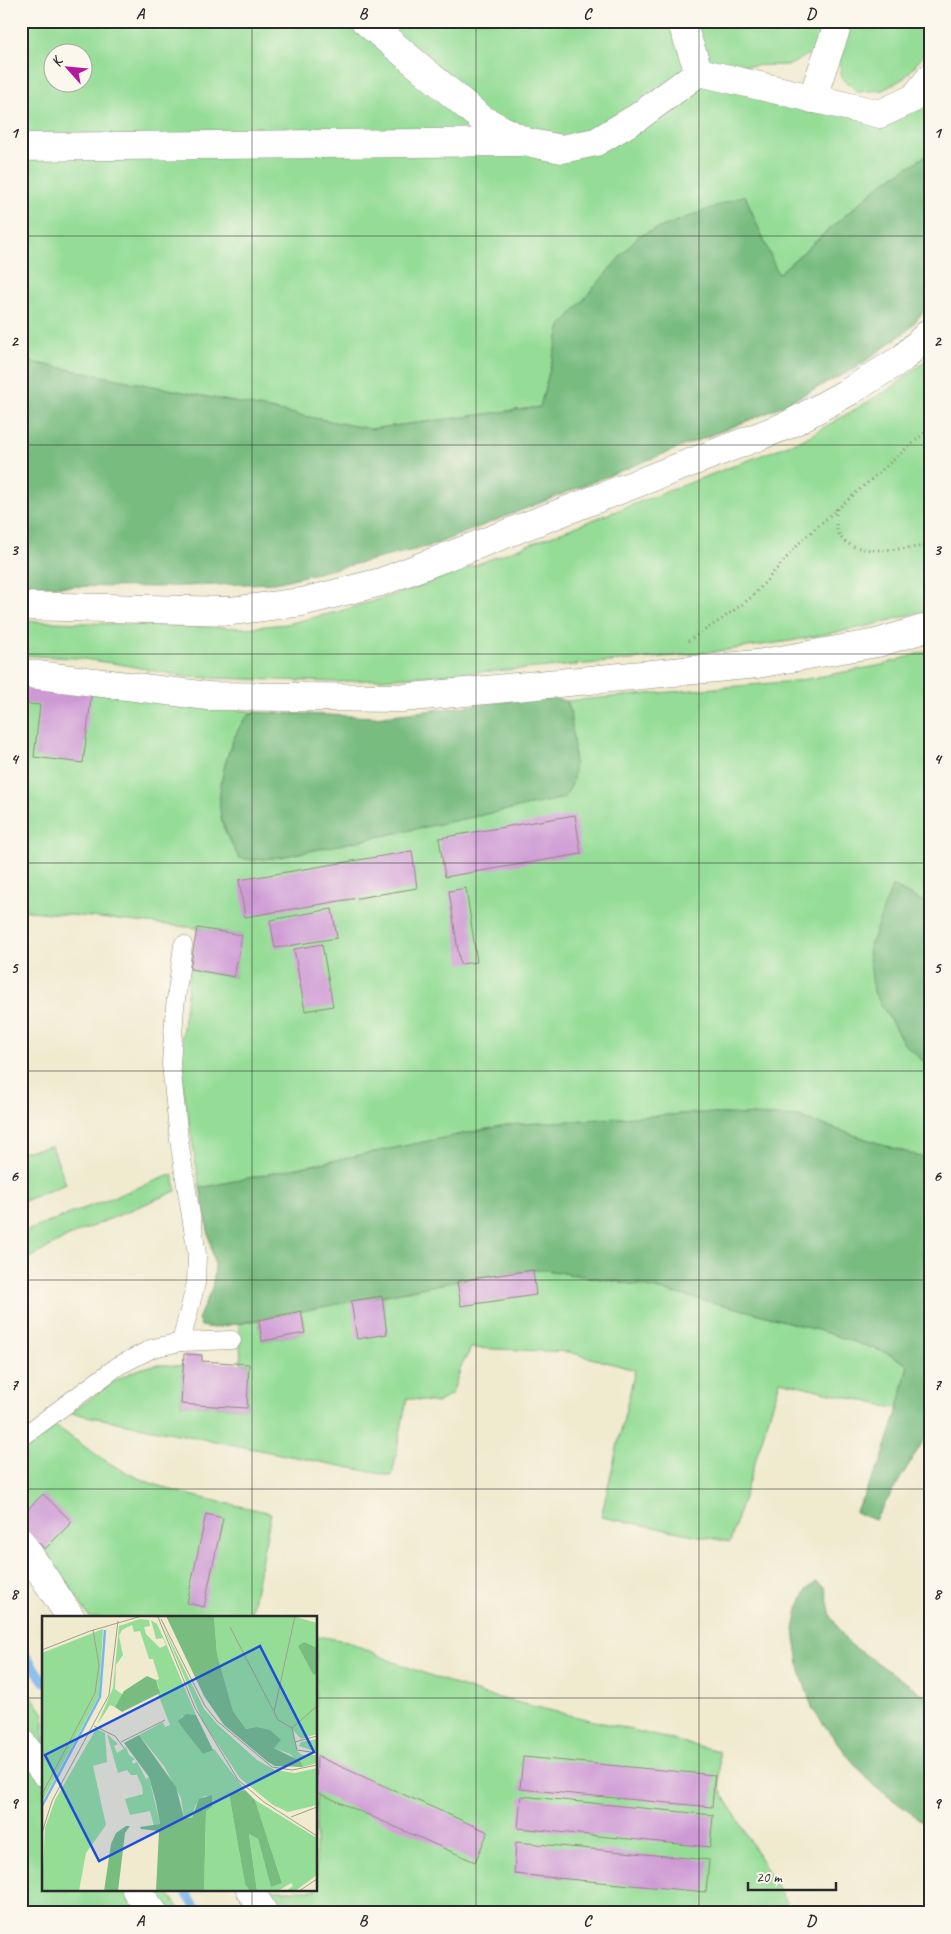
<svg xmlns="http://www.w3.org/2000/svg" width="951" height="1934" font-family="Caveat,sans-serif">
<style>
.green{fill:#95dd97;stroke:#608461;fill-rule:evenodd}
.forest{fill:#78bc80;stroke:#527456}
.lines{fill:none;stroke-linecap:round;stroke-linejoin:round}
.stream{stroke:#7ab6ec;stroke-width:9}
.building{fill:#ce9ad5}
.service-casing{stroke:#8e8a7d;stroke-width:19}
.minor-casing{stroke:#8e8a7d;stroke-width:29}
.tertiary-casing{stroke:#8e8a7d;stroke-width:29}
.primary-casing{stroke:#8e8a7d;stroke-width:29}
.path{stroke:#8e8a7d;stroke-width:3;stroke-dasharray:1 4;stroke-linecap:butt}
.service{stroke:#fff;stroke-width:18}
.minor{stroke:#fff;stroke-width:28}
.tertiary{stroke:#fff;stroke-width:28}
.primary{stroke:#fff;stroke-width:28}
.grid{fill:none;stroke:#2b2b2b;stroke-width:1;stroke-opacity:0.55}
.inset-river{fill:none;stroke:#7ab6ec;stroke-width:2.5}
.inset-road{fill:none;stroke:#a19e8d;stroke-width:1}
.view{fill:#1d4ed8;fill-opacity:0.15;stroke:#1d4ed8;stroke-width:2.5}
.inset-edge{fill:none;stroke:#2b2b2b;stroke-width:2.5}
.neatline{fill:none;stroke:#2b2b2b;stroke-width:2}
.grid-label{font-size:16px;text-anchor:middle;font-weight:bold;fill:#2b2b2b}
</style>
<rect width="100%" height="100%" fill="#fbf7ec"/>
<filter id="ink" filterUnits="userSpaceOnUse"><feTurbulence type="fractalNoise" baseFrequency=".02" numOctaves="2"/><feDisplacementMap in="SourceGraphic" scale="10" xChannelSelector="R" yChannelSelector="G"/><feConvolveMatrix kernelMatrix="1 2 1 2 8 2 1 2 1" color-interpolation-filters="sRGB"/></filter>
<filter id="wash" filterUnits="userSpaceOnUse"><feTurbulence type="fractalNoise" baseFrequency=".0096" numOctaves="4" result="noise"/><feDisplacementMap in="SourceGraphic" scale="20" xChannelSelector="R" yChannelSelector="G"/><feGaussianBlur stdDeviation="1.12" result="paint"/><feColorMatrix in="noise" values="0 0 0 0 0 0 0 0 0 0 0 0 0 0 0 0 0 1.4 0 .05"/><feComposite in="paint" operator="in"/></filter>
<g filter="url(#wash)">
<rect width="100%" height="100%" fill="#f0eacf"/>
<!-- green -->
<g class="green">
<path d="M21,21H830L818,49L790,65L736,66L716,69L881,123L930,95V153L880,185L778,274L561,326L540,407L370,429L21,360ZM52,52H82V82H52Z"/>
<path d="M849,21H930V48L904,78L883,90L858,92L842,78L839,61Z"/>
<path d="M930,357V609L869,626L790,641L706,653L564,666L338,682L187,677L119,664L76,658L21,655V621L245,628L286,624L337,612L410,590L804,439L890,389Z"/>
<path d="M930,650V905L892,886L904,1044L930,1067V1160L799,1117L700,1113L506,1125L200,1188L179,1061L190,969L234,977L241,935L197,928L21,910V684L256,712C252,714 246,717 244,720C224,749 210,809 229,840C234,847 246,854 253,860L281,857L564,798L571,713L567,701L796,681L882,665Z"/>
<path d="M52,1146L66,1184L21,1202V1152Z"/>
<path d="M173,1174L176,1191L67,1237L21,1263V1233Z"/>
<path d="M533,1270H546L643,1286L737,1308L821,1331L887,1353L908,1364L898,1409L780,1381L730,1542L601,1517L635,1370L569,1352L471,1348L461,1367L452,1394L437,1403L407,1398L392,1476L71,1413C97,1394 123,1370 156,1365C164,1364 174,1366 183,1366L181,1404L247,1408L249,1364L241,1363L239,1324L259,1320L262,1341L305,1333L301,1311L351,1301L387,1334L382,1296L457,1281Z"/>
<path d="M56,1426C77,1441 97,1457 120,1469C165,1494 221,1501 271,1513L250,1618H90L21,1514V1453Z"/>
<path d="M316,1636L347,1641L396,1663L482,1694L719,1751L720,1789L792,1913H281L267,1890H316Z"/>
<path d="M21,1681L44,1714V1890H166L182,1913H21Z"/>
</g>
<!-- forest -->
<g class="forest">
<path d="M930,153V304L908,330L856,368L767,413L431,546L275,583L152,587L21,586V360L370,429L540,407L561,326L638,236L745,195L778,274L880,185Z"/>
<path d="M543,697L567,701C573,720 577,765 572,784C570,789 566,794 564,798L281,857L253,860L239,858C232,845 224,831 221,816C215,791 229,741 244,720C246,716 252,714 256,712L375,717Z"/>
<path d="M892,886L930,905V1067L904,1044L874,992L868,951Z"/>
<path d="M700,1113L799,1117L930,1160V1430L875,1520L855,1512L881,1462L898,1409L908,1365L887,1353L821,1331L737,1308L644,1286L546,1270H533L457,1281L214,1328L201,1326L198,1319L212,1288L215,1268L200,1188L506,1125Z"/>
<path d="M816,1582L825,1588L831,1616L847,1642L930,1699V1827L874,1786L846,1754L813,1710L800,1671L794,1630L798,1608L807,1590Z"/>
</g>
<g class="lines">
<!-- stream -->
<g class="stream">
<path d="M21,1649L44,1682"/>
<path d="M184,1890L199,1913"/>
</g>
</g>
<g id="blocks">
<!-- building -->
<g class="building">
<path d="M22,684L92,691L83,763L34,757L40,705L21,703Z"/>
<path d="M575,815L581,854L445,877L439,838Z"/>
<path d="M412,851L417,888L245,917L239,880Z"/>
<path d="M466,888L477,962L460,964L449,891Z"/>
<path d="M332,909L337,938L275,948L270,920Z"/>
<path d="M197,928L242,935L234,977L190,969Z"/>
<path d="M322,944L333,1006L305,1011L294,949Z"/>
<path d="M533,1270L536,1295L461,1306L457,1281Z"/>
<path d="M382,1296L387,1334L357,1339L351,1301Z"/>
<path d="M301,1311L305,1333L262,1341L259,1320Z"/>
<path d="M184,1354L202,1355V1361L249,1364L247,1408L181,1404Z"/>
<path d="M43,1494L72,1522L45,1549L21,1525V1516Z"/>
<path d="M206,1514L223,1518L204,1607L187,1603Z"/>
<path d="M317,1756L488,1832L475,1862L316,1792Z"/>
<path d="M523,1757L715,1775L712,1807L520,1789Z"/>
<path d="M521,1796L713,1815L710,1847L518,1828Z"/>
<path d="M516,1842L709,1860L706,1892L514,1874Z"/>
</g>
</g>
</g>
<g filter="url(#ink)">
<use href="#blocks" fill-opacity="0" stroke="#8e8a7d" stroke-width="1"/>
<g class="lines">
<defs>
<g id="service">
<path d="M181,1342L196,1283L197,1254L179,1140L171,1064L175,1007L183,945"/>
<path d="M21,1438L118,1366L153,1348L181,1342L232,1340"/>
</g>
<g id="minor">
<path d="M365,21L482,119L526,142L562,149L596,142L638,117L699,72L880,114L914,98L930,78"/>
<path d="M681,21L699,72"/>
<path d="M812,99L839,21"/>
<path d="M21,147L522,142"/>
<path d="M21,1542L71,1618"/>
<path d="M21,1742L44,1772"/>
<path d="M136,1890L154,1913"/>
<path d="M250,1890L264,1913"/>
</g>
<path id="tertiary" d="M21,606L231,611L302,602L381,582L788,425L850,391L903,358L930,332"/>
<path id="primary" d="M21,673L208,696L402,698L757,664L877,643L930,627"/>
</defs>
<!-- service casing -->
<use href="#service" class="service-casing"/>
<!-- minor casing -->
<use href="#minor" class="minor-casing"/>
<!-- tertiary casing -->
<use href="#tertiary" class="tertiary-casing"/>
<!-- primary casing -->
<use href="#primary" class="primary-casing"/>
<!-- path -->
<g class="path">
<path d="M836,509C836,518 835,529 840,536C855,559 906,547 930,546"/>
<path d="M688,641L722,619L752,597L802,540L930,428"/>
</g>
<!-- service -->
<use href="#service" class="service"/>
<!-- minor -->
<use href="#minor" class="minor"/>
<!-- tertiary -->
<use href="#tertiary" class="tertiary"/>
<!-- primary -->
<use href="#primary" class="primary"/>
</g>
</g>
<!-- grid -->
<path class="grid" d="M252,21V1618M476,21V1913M699,21V1913M21,236H930M21,445H930M21,654H930M21,863H930M21,1071H930M21,1280H930M21,1489H930M21,1698H44M316,1698H930M252,1890V1913"/>
<!-- overview -->
<g transform="translate(42 1616)">
<rect width="275" height="275" fill="#f0eacf"/>
<path d="M172,0H251L275,7V118L259,123L251,114L255,135L260,139H275V147L261,151L248,138L232,132L214,111L204,113L191,95L175,38ZM98,3L107,4L108,10L102,11L104,18L118,32L124,29L121,22L114,23L109,4L115,8L123,25L154,99L140,100L137,107L161,138L172,133L203,174L187,178L203,267L208,275H162L164,195L170,191V180H162L153,190L150,202H142L139,182L122,150L97,119L121,106L123,111L128,109L116,78L117,71L114,64L117,63L111,43H107L98,15L92,16L90,9L80,14L77,20L81,39L74,49L73,73L81,79L73,91L68,89L55,109L71,72L77,10ZM121,10L162,93L176,109L215,144L233,154L253,157L275,152V189L246,196L231,189L198,162L161,106ZM61,13L57,80L0,186V37ZM54,113L63,117L65,146L51,150L64,209L44,237L37,275H0L3,212L13,184ZM65,118L76,128L72,130L75,137L84,131L87,139L93,143L90,145L91,148L95,146L104,163L107,161L118,208L112,210L108,195L88,199L83,183L101,178L100,170L95,159H89L85,154L76,157ZM275,123V136L257,130L259,126ZM213,184L275,222V259L253,275H244L251,270L249,267L236,275H215L207,218L216,223L229,270L240,267Z" fill="#95dd97"/>
<path d="M124,0H172L175,38L191,95L204,113L214,111L228,114L239,124L232,132L258,145L261,151L233,150L226,146L182,109L162,80ZM262,26L275,32V59L271,58L256,30ZM105,60L114,64L118,77L80,96L73,91L82,75ZM144,98L154,99L171,134L161,138L139,110L136,105ZM97,119L134,171L142,202H150L157,183L170,179V191L164,195L162,275H114L117,215L99,213L98,211L118,208L114,186L107,161L82,127ZM203,174L213,184L240,267L229,271L216,223L207,218L215,275H208L203,268L187,178ZM84,210H88L83,217L76,275H62L69,228L74,217Z" fill="#78bc80"/>
<path class="inset-river" d="M0,190L58,81L63,14"/>
<path class="inset-road" d="M109,0L116,1L153,92L196,164L222,186L275,220M253,0L232,96L236,104L250,112L255,134L275,137M119,3L163,90L175,105L230,151L250,154L275,149M188,11L231,94M0,34L48,15L100,0M52,110L73,120L82,132M250,112L275,90M79,126L123,104M253,126L275,120M0,178L53,77L57,49L51,14M249,201L275,191M0,217L10,185L67,79L76,5M257,275L275,263"/>
<path class="view" d="M218,30L272,136L57,245L3,139Z"/>
<rect width="275" height="275" class="inset-edge"/>
</g>
<!-- margin -->
<rect width="951" height="1934" fill="none" stroke="#fbf7ec" stroke-width="55"/>
<!-- north arrow -->
<g transform="translate(68 68) rotate(297)"><circle r="24" fill="#fbf7ec" stroke="#a8a59f"/>
<path d="M0-4L9 19L0 12L-9 19Z" fill="#b5179e"/>
<text y="-8" font-size="14" font-weight="bold" text-anchor="middle" fill="#2b2b2b">K</text>
</g>
<!-- scale -->
<path d="M748 1882v8h88v-8" fill="none" stroke="#2b2b2b" stroke-width="2.5"/>
<text x="756" y="1882" font-size="15" fill="#2b2b2b" stroke="#fbf7ec" stroke-width="4" paint-order="stroke">20 m</text>
<rect x="28" y="28" width="896" height="1878" class="neatline"/>
<g class="grid-label">
<text x="140" y="19">A</text>
<text x="363" y="19">B</text>
<text x="587" y="19">C</text>
<text x="811" y="19">D</text>
<text x="14" y="138">1</text>
<text x="937" y="138">1</text>
<text x="14" y="346">2</text>
<text x="937" y="346">2</text>
<text x="14" y="555">3</text>
<text x="937" y="555">3</text>
<text x="14" y="764">4</text>
<text x="937" y="764">4</text>
<text x="14" y="973">5</text>
<text x="937" y="973">5</text>
<text x="14" y="1181">6</text>
<text x="937" y="1181">6</text>
<text x="14" y="1390">7</text>
<text x="937" y="1390">7</text>
<text x="14" y="1599">8</text>
<text x="937" y="1599">8</text>
<text x="14" y="1808">9</text>
<text x="937" y="1808">9</text>
<text x="140" y="1926">A</text>
<text x="363" y="1926">B</text>
<text x="587" y="1926">C</text>
<text x="811" y="1926">D</text>
</g>
</svg>
